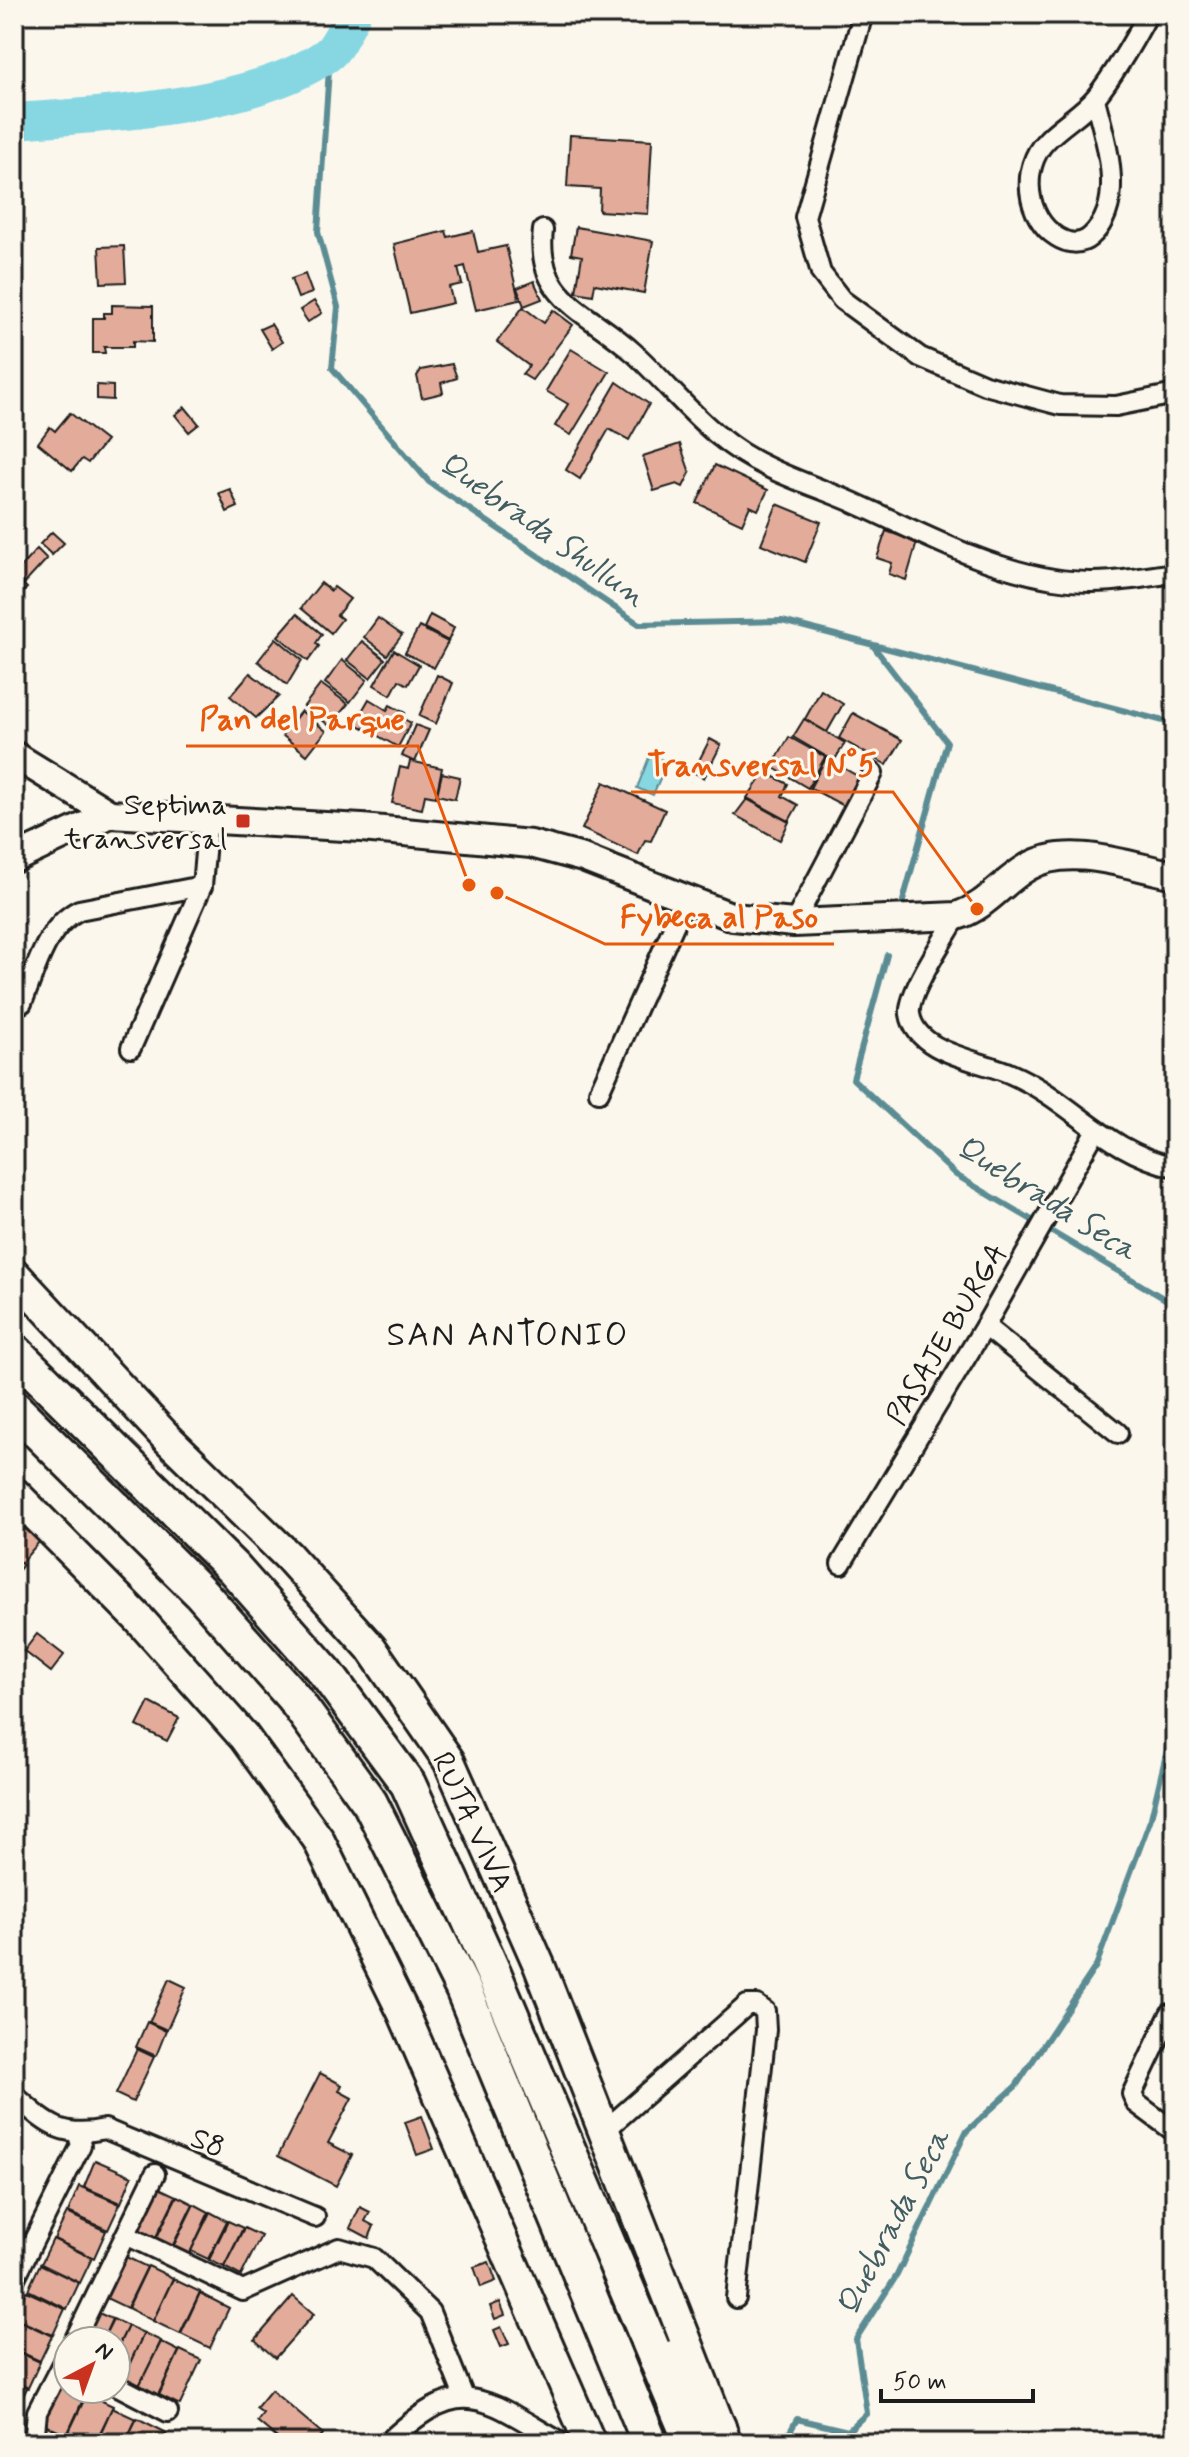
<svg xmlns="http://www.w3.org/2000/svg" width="1189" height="2457" font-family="Mynerve,sans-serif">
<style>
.water{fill:#87d7e3;stroke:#5c8c93;stroke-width:2}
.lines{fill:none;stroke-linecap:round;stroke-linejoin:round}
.stream{stroke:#5c8c93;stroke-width:6}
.river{stroke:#87d7e3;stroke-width:36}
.building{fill:#e3ac9a;stroke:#1c1c1c;stroke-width:2}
.street-casing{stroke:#1c1c1c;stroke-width:24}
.secondary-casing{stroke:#1c1c1c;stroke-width:32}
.primary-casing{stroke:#1c1c1c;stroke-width:36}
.highway-casing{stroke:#1c1c1c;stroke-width:40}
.street{stroke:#fbf7ec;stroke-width:18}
.secondary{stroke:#fbf7ec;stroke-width:26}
.primary{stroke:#fbf7ec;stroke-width:30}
.highway{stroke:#fbf7ec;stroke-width:34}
.poi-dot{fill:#c8321e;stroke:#fbf7ec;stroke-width:3}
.labels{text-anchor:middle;stroke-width:6;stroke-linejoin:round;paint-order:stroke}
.poi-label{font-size:30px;fill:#1c1c1c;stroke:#fbf7ec;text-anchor:end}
.street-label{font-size:30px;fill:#1c1c1c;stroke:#fbf7ec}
.water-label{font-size:32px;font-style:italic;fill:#415d62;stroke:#fbf7ec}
.quarter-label{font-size:34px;letter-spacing:2px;fill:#1c1c1c;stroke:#fbf7ec}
.leader{fill:none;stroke:#e8590c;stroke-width:3}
.callout-dot{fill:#e8590c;stroke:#fbf7ec;stroke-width:3}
.callout-label{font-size:32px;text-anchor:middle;font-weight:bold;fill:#e8590c;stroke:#fbf7ec;stroke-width:6;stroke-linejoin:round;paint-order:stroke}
</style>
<rect width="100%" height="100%" fill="#fbf7ec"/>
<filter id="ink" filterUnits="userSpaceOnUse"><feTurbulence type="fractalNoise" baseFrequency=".0125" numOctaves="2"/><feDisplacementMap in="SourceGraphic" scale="16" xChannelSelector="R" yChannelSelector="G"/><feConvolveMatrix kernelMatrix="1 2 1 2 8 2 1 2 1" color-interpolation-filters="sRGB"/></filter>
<g filter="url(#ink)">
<!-- water -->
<path class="water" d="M650,755L667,762L653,795L637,788Z"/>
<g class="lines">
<!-- stream -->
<g class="stream">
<path d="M330,54L318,232L338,307L332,368L429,482L639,624L782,621L1175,724"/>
<path d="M874,647L947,742L903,901"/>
<path d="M887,955L853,1079L956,1175L1175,1305"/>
<path d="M784,2443L797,2419L848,2431L867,2413L856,2339L897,2275L966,2132L1016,2086L1096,1966L1151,1818L1175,1716"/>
</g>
<!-- river -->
<path class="river" d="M14,121C102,115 255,107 327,55C338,47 346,26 353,14"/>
</g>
<!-- building -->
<g class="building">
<path d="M570,135L652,140L648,214L599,211L600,189L567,187Z"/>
<path d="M576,227L653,241L644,293L595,284L593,295L576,292L582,256L571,254Z"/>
<path d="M446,231L448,237L473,231L478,252L506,246L519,300L476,310L465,266L458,268L462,284L449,287L453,303L410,313L394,244Z"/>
<path d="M124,246L126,282L101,283L99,247Z"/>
<path d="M305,274L312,293L298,298L291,279Z"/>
<path d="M534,281L542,299L524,306L517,288Z"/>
<path d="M314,301L322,313L308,322L300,310Z"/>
<path d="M112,305L153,306V342L133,341V347H104L105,353H93V318H104V313H112Z"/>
<path d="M523,307L544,323L553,310L573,325L532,380L522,374L529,366L497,342Z"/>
<path d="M271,324L282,342L272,349L260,329Z"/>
<path d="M571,349L609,372L571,435L555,426L568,404L546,391Z"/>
<path d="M452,364L457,378L441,383L443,393L422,398L417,376L421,370Z"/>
<path d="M617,382L649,404L629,440L609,429L580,479L566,470Z"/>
<path d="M97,385L113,386V400L97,399Z"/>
<path d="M185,407L199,424L189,432L175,415Z"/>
<path d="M70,413L106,441L88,463L82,459L72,471L38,443L50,427L55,431Z"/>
<path d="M680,444L690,473L683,487L677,484L654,491L643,456Z"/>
<path d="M715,465L768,490L758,510L750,506L742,524L697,503Z"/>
<path d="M230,489L238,507L227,512L219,493Z"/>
<path d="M777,504L821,522L805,562L761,544Z"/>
<path d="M886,531L917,542L906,580L889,574L892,563L877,558Z"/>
<path d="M52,532L64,543L52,555L40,544Z"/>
<path d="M37,549L47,559L24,584L14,574Z"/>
<path d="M14,576L27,588L16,599L14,597Z"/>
<path d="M321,583L331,591L334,587L350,599L337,615L342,619L331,633L301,608Z"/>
<path d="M14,602L23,610L14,619Z"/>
<path d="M297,614L322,634L316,643L319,646L308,661L278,636Z"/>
<path d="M430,615L454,628L448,641L424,628Z"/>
<path d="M378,618L402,635L387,655L364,637Z"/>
<path d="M419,627L448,642L434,668L405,653Z"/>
<path d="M276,638L302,660L287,685L258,661Z"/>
<path d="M362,641L385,659L370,678L347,660Z"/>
<path d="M394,650L419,665L408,685L399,680L391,695L374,685Z"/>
<path d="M342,660L367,680L350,702L325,683Z"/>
<path d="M250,673L279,696L256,718L230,696Z"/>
<path d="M437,675L453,683L436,724L419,716Z"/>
<path d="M321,684L348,704L330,726L304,706Z"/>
<path d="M821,690L843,704L827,732L805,719Z"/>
<path d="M369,699L387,710L390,705L405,713L402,718L411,723L398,747L355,723Z"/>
<path d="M301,711L326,731L307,755L282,735Z"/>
<path d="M853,713L902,740L887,765L839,738Z"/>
<path d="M804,719L845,743L834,761L793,737Z"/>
<path d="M415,725L429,730L415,762L402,756Z"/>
<path d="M789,737L825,757L808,788L772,767Z"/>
<path d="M710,739L721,745L704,778L693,772Z"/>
<path d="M826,758L859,777L844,806L810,788Z"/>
<path d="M410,761L442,768L436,797L425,795L422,809L392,803L400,767L408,769Z"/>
<path d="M765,772L788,784L782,796L798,805L789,821L747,798Z"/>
<path d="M442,773L460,777L455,799L437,795Z"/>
<path d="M604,782L665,810L651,841L645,840L638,855L582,829Z"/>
<path d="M747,799L789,822L780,840L735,815Z"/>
<path d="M15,1521L40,1541L21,1563L14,1557Z"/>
<path d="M14,1558L23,1565L14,1576Z"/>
<path d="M37,1634L64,1655L51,1672L24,1651Z"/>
<path d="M149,1702L179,1718L167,1741L137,1726Z"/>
<path d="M169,1979L186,1987L167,2030L149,2022Z"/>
<path d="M147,2022L166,2031L156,2056L136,2047Z"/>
<path d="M137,2049L154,2057L133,2102L116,2094Z"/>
<path d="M320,2073L342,2085L339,2091L352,2098L328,2143L352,2155L336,2186L278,2156Z"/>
<path d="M422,2116L434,2149L417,2155L405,2122Z"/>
<path d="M95,2160L132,2176L121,2203L84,2187Z"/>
<path d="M79,2186L120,2204L108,2230L68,2212Z"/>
<path d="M159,2188L176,2196L155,2239L138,2230Z"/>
<path d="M177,2196L193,2204L172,2247L156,2239Z"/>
<path d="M194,2204L209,2212L189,2255L173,2247Z"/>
<path d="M360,2207L370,2212L365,2221L374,2226L369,2238L350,2228Z"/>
<path d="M210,2212L227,2221L208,2259L191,2251Z"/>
<path d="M67,2213L106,2231L94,2258L54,2239Z"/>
<path d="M228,2221L243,2228L224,2267L209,2260Z"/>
<path d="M244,2228L261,2236L241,2276L224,2267Z"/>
<path d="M53,2239L92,2258L80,2283L41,2264Z"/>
<path d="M122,2255L147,2267L127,2308L102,2296Z"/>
<path d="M489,2262L496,2281L481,2287L474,2267Z"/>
<path d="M40,2264L79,2283L67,2309L28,2290Z"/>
<path d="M148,2266L173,2278L153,2321L128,2308Z"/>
<path d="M173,2279L200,2292L180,2334L153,2321Z"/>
<path d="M26,2291L65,2309L53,2335L14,2318Z"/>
<path d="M200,2293L229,2308L210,2348L181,2334Z"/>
<path d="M293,2296L314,2314L275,2358L255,2340Z"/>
<path d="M500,2302L505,2315L495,2319L490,2306Z"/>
<path d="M92,2310L112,2319L102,2341H78Z"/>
<path d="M14,2318L52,2336L40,2361L14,2349Z"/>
<path d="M113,2319L128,2326L116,2350V2341H102Z"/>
<path d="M128,2326L144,2333L123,2378L116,2375V2351Z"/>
<path d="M501,2327L509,2344L501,2347L494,2330Z"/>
<path d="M144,2333L161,2341L139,2386L123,2378Z"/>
<path d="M161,2342L179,2351L158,2395L139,2386Z"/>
<path d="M14,2350L40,2362L28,2388L14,2381Z"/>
<path d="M180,2350L201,2360L180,2405L159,2395Z"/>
<path d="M60,2381L68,2385V2389L86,2393L67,2435L40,2423Z"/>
<path d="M14,2382L27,2388L15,2413H14Z"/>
<path d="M271,2390L323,2434L315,2443H283L257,2421L263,2413L256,2408Z"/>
<path d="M87,2394L113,2406L95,2443H83L67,2436Z"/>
<path d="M112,2408L136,2419L125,2443H96Z"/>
<path d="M137,2418L167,2433L162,2443H125Z"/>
</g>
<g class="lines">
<defs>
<g id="street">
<path d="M863,14L805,217L821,273L842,300L920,357L985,385L1060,405L1116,406L1175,394"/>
<path d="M1095,99C1105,140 1128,204 1090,237C1081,245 1068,244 1057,237C1026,218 1020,168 1046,141C1061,125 1082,114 1096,97C1116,72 1133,42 1148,14"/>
<path d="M543,230C535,300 588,311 633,352C663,379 688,412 720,437C756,468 807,483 850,501C916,530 983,568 1054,579C1095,586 1135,579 1175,573"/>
<path d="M957,916C946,937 907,993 910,1014C916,1054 981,1060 1011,1074C1073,1101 1105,1152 1175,1167"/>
<path d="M794,923L873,773"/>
<path d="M22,1003C36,970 45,927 79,910L202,886"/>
<path d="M131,1048L202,886L208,819"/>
<path d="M599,1092L685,901"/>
<path d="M985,1326L1118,1433"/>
<path d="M841,1564L985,1326L1096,1130"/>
<path d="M1170,2014L1132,2094L1136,2103L1175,2132"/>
<path d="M14,2095C46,2123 60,2139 105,2129L315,2217"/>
<path d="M603,2132L747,2005H757L765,2011L766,2030L736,2298"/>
<path d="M126,2235L243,2291L339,2248L374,2258L430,2312L464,2397"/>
<path d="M14,2280L81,2145L78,2135"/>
<path d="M74,2341L155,2174"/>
<path d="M116,2385L168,2412"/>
<path d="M34,2443L37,2412L68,2352"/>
<path d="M387,2443C463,2372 481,2397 562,2443"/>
</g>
<g id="secondary">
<path d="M14,755L110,814L362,828L531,844L583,858L733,917L794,923L957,916C987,906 1002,882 1028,867C1069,842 1132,867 1175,875"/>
<path d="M14,859L110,814"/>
</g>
<g id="primary">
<path d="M14,1274L166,1437L288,1556L371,1648L449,1761L539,1965L726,2443"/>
<path d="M14,1493L138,1618L244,1737L318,1839L404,2014L590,2443"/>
</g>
<g id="highway">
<path d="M14,1351L234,1569L326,1673L408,1784L493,1972L692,2443"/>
<path d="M14,1408L201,1593L293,1697L370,1803L463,1989L650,2443"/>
<path d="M673,2358L718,2427"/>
</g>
</defs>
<!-- street casing -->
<use href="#street" class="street-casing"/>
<!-- secondary casing -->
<use href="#secondary" class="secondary-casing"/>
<!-- primary casing -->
<use href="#primary" class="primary-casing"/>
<!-- highway casing -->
<use href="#highway" class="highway-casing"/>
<!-- street -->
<use href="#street" class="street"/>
<!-- secondary -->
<use href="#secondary" class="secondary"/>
<!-- primary -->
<use href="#primary" class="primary"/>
<!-- highway -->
<use href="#highway" class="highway"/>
</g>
</g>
<!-- markers -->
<rect class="poi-dot" x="235" y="813" width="16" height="16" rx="4"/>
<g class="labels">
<!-- poi labels -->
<g class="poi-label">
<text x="227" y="814">Septima<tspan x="227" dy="34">transversal</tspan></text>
</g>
<!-- street labels -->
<g class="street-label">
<text transform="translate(946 1334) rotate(-59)" y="10">PASAJE BURGA</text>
<text transform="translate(473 1822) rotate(65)" y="10">RUTA VIVA</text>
<text transform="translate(208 2142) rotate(23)" y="10">S8</text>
</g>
<!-- water labels -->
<g class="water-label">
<text transform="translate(543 528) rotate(35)" y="11">Quebrada Shullun</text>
<text transform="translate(1047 1197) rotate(32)" y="11">Quebrada Seca</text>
<text transform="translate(892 2222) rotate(-62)" y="11">Quebrada Seca</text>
</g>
<!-- quarter labels -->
<g class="quarter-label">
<text x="508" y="1345">SAN ANTONIO</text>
</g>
</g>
<!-- callouts -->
<path class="leader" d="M469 885L418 746H186M977 909L893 792H631M497 893L605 944H834"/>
<g class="callout-dot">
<circle cx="469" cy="885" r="8"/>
<circle cx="977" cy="909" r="8"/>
<circle cx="497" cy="893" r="8"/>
</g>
<g class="callout-label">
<text x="302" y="729">Pan del Parque</text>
<text x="762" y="775">Transversal N°5</text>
<text x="719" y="927">Fybeca al Paso</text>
</g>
<!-- margin -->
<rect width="1189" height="2457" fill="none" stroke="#fbf7ec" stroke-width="48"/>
<rect x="24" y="24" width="1141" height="2409" fill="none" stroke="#1c1c1c" stroke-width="3" filter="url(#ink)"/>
<!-- north arrow -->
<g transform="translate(92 2365) rotate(41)"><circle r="38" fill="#fbf7ec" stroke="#a29f99" stroke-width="2"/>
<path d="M0-6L14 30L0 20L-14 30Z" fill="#c8321e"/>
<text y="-12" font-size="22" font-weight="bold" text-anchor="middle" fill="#1c1c1c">N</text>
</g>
<!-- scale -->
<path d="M881 2389v12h152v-12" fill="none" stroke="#1c1c1c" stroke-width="4"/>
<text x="893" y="2389" font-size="24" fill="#1c1c1c" stroke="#fbf7ec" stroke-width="6" paint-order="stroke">50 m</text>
</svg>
